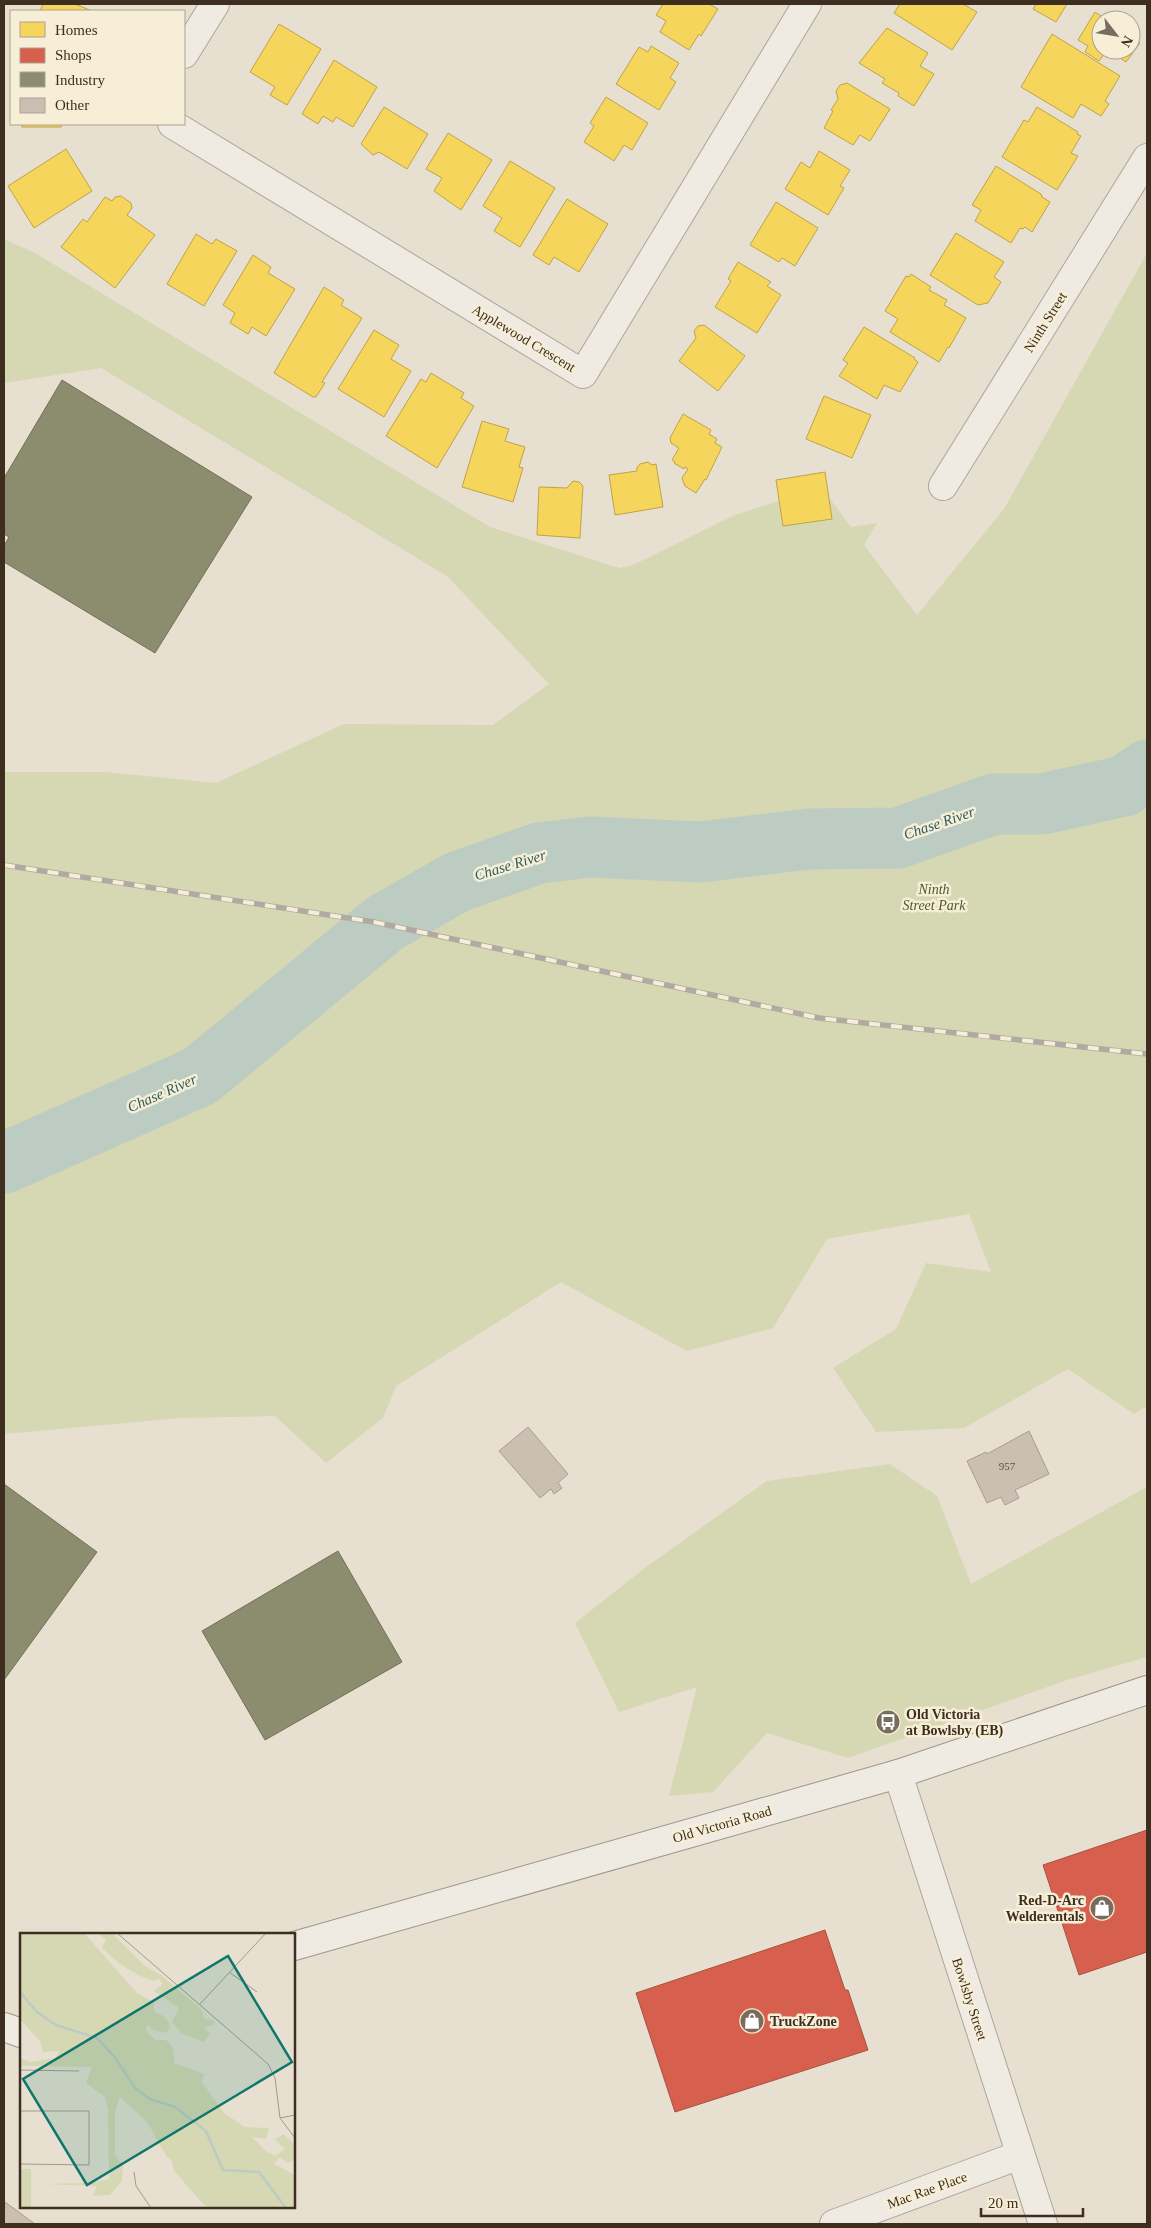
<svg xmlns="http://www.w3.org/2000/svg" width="1151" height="2228" font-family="Georgia,serif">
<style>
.green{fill:#d6d7b3}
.homes{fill:#f6d55c;stroke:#bea34a}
.shops{fill:#d6604d;stroke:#a85140}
.industry{fill:#8c8c6e;stroke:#747057}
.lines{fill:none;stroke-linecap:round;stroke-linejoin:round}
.river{stroke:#bcccc2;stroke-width:61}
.building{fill:#cbbfb2;stroke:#a89c90}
.street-casing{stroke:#ada599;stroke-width:30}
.secondary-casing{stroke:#9c958a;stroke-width:30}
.street{stroke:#efebe3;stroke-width:28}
.secondary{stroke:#efebe3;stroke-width:28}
.rail-casing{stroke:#afaaa2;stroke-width:5.5}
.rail{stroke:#f7eed8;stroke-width:4;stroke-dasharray:11;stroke-linecap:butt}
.labels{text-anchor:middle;stroke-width:5;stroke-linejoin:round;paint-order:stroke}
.number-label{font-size:11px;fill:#605244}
.street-label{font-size:14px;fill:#3d2e20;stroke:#f7eed8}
.park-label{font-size:14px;font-style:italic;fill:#4d5a26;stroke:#f7eed8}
.poi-label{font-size:14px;font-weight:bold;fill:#3d2e20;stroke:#f7eed8;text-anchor:start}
.water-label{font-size:15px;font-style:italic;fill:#2f5d5a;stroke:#f7eed8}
.inset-river{fill:none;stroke:#bcccc2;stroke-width:2.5}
.inset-road{fill:none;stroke:#a3998a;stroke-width:1}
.view{fill:#0f766e;fill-opacity:0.15;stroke:#0f766e;stroke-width:2.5}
.inset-edge{fill:none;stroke:#3d2e20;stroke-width:2.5}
</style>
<rect width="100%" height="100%" fill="#e7e0d1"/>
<!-- green -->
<g class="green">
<path d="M4,239L35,253L490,527L619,568L633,565L735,515L821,487L851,527L877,523L864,545L917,615L1004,509L1147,253V1406L1134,1414L1068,1369L964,1428L876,1432L833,1368L896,1329L926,1263L991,1272L969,1214L827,1239L773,1328L687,1351L561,1282L396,1386L383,1418L326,1463L275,1416L181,1418L4,1434V772H105L216,783L344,724L493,725L549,684L447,576L101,368L4,383Z"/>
<path d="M890,1464L937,1496L971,1584L1147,1487V1657L1067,1680L848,1758L767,1733L713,1792L669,1796L697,1687L619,1712L575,1623L646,1567L767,1481Z"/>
</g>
<!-- homes -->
<g class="homes">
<path d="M43,4H75L92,11H40Z"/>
<path d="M663,4H709L718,9L701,36L699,34L689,50L660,32L666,21L656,15Z"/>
<path d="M900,4H963L977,12L952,50L894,13Z"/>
<path d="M1036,4H1067L1056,22L1033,9Z"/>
<path d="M1095,12L1107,20H1101V50H1107L1099,61L1085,52L1088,46L1078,40Z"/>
<path d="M279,24L321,49L287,105L270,95L275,87L250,72Z"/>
<path d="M887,28L928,53L920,66L934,74L914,106L898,96L899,93L882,83L885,79L859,63Z"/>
<path d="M1052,34L1120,76L1105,101L1109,104L1101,116L1081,104L1073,118L1021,87Z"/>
<path d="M1131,37L1140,43L1126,62L1108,50H1131Z"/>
<path d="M651,46L679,63L670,78L676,82L659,110L616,84L639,47L648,52Z"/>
<path d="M334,60L377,87L353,127L336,117L333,122L323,116L318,124L302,114Z"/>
<path d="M847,83L890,109L870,141L860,135L853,145L824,128L833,111L831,110L838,99L836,91L840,85Z"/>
<path d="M606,97L648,123L632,150L624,145L614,161L584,142L594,126L590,123Z"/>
<path d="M384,107L428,134L407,169L379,152L373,155L361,144Z"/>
<path d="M1037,107L1078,132L1077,134L1081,136L1071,153L1078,156L1057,190L1002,157L1024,120L1028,122Z"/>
<rect x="22" y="124" width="39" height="3"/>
<path d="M448,133L492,160L461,210L434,191L442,178L426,169Z"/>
<path d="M66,149L92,191L34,228L8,186Z"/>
<path d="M819,151L850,170L840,186L844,188L828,215L785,189L801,162L810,168Z"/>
<path d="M510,161L555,188L520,247L494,231L502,218L483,206Z"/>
<path d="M996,166L1041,194L1042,197L1050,202L1032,232L1025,227L1023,229L1020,228L1011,243L975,221L981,210L972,205Z"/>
<path d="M121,196L131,203L132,208L127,215L155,235L115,288L61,247L83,219L87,222L105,197L112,201L115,197Z"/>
<path d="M567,199L608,224L579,272L554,257L549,265L533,255Z"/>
<path d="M776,202L818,228L795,266L782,258L779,262L750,245Z"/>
<path d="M956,233L1004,262L994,277L1001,282L988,303L978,305L930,275Z"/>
<path d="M196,234L212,244L216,239L237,251L204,306L167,284Z"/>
<path d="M253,255L271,267L268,273L295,289L266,336L252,327L248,334L230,323L235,313L223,305Z"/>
<path d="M738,262L771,282L767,286L781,295L757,333L715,307L731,281L728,279Z"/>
<path d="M911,274L931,287L929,290L947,300L944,305L966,318L949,348L948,347L939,362L890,332L898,319L885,311L906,276L909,277Z"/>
<path d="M324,287L344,300L341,305L362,318L322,382L325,383L316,397H313L274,373Z"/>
<path d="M704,325L745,356L718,391L679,361L696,338L694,331L698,326Z"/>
<path d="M864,327L915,358L914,359L918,362L900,392L884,385L877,399L839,376L848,363L843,360Z"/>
<path d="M374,330L399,345L391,359L411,371L384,417L338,389Z"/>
<path d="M431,373L464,393L461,398L474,406L437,468L386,436L421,379L426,382Z"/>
<path d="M824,396L871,415L852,458L806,439Z"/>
<path d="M683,414L711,430L709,434L717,439L715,443L722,447L706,480L705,479L696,493L685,486L682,478L688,469L685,467L684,469L674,463L675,462L672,460L679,448L671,443L670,438Z"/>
<path d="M482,421L509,429L505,441L525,447L519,467L523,468L513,502L462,487Z"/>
<path d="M648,462L652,465L656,464L663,507L615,515L609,475L637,471V467L640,464Z"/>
<path d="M825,472L832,519L783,526L776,480Z"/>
<path d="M573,481L579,482L583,486L580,538L537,535L539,487L567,488Z"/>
</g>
<!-- shops -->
<g class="shops">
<path d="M1147,1830V1952L1079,1975L1043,1865Z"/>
<path d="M825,1930L845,1990H848L868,2050L675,2112L636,1993Z"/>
</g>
<!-- industry -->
<g class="industry">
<path d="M62,380L252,497L155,653L4,562V546L9,537L4,534V478Z"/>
<path d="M4,1484L97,1552L4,1680Z"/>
<path d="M338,1551L402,1662L265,1740L202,1631Z"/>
</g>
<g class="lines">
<!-- river -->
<path class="river" d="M4,1163L200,1076L385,923L457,882L539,853L590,847L700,852L809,839L898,838L994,804H1042L1124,786L1147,770"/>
</g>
<!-- building -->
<g class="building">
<path d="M528,1427L568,1474L558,1483L562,1488L554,1494L551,1489L540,1498L499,1451Z"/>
<path d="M1029,1431L1049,1474L1015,1490L1019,1498L1005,1505L1001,1497L987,1503L967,1461L986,1452L987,1454Z"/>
<path d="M5,2202L35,2224H4Z"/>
</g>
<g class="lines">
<defs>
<g id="street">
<path d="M184,54L215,4"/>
<path d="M172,124L583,374L807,4"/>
<path d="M943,486L1147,158"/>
<path d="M898,1774L1043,2224"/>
<path d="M834,2224L1020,2155"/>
</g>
<g id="secondary">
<path d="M294,1946L898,1774L1147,1690"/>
<path d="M4,2027L21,2033"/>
</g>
</defs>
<!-- street casing -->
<use href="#street" class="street-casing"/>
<!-- secondary casing -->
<use href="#secondary" class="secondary-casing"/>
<!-- street -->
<use href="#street" class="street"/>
<!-- secondary -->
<use href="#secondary" class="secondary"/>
<defs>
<path id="rail" d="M4,865L374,922L819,1018L1147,1054"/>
</defs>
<!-- rail casing -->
<use href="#rail" class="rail-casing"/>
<!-- rail -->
<use href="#rail" class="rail"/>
</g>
<!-- icons -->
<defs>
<symbol id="bus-disc" viewBox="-11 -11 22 22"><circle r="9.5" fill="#786c5e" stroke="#f7eed8"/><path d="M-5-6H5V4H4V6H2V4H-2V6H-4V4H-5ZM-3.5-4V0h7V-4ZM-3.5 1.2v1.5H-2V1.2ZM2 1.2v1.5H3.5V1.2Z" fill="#fff"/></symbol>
<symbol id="shop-disc" viewBox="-11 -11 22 22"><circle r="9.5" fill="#786c5e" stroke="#f7eed8"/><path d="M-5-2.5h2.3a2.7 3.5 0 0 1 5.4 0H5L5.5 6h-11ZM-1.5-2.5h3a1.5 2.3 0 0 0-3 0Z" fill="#fff"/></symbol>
</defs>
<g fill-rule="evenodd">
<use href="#bus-disc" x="874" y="1708" width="28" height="28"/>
<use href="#shop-disc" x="1088" y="1894" width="28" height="28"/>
<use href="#shop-disc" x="738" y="2007" width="28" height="28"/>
</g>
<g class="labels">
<!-- number labels -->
<g class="number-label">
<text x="1007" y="1470">957</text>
</g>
<!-- street labels -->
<g class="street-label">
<text transform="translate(1045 322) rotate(-58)" y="5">Ninth Street</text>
<text transform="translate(524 338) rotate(31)" y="5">Applewood Crescent</text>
<text transform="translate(722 1824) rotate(-16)" y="5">Old Victoria Road</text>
<text transform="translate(970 1999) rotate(72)" y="5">Bowlsby Street</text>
<text transform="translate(927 2190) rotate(-20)" y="5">Mac Rae Place</text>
</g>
<!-- park labels -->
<g class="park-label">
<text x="934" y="894">Ninth<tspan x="934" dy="16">Street Park</tspan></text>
</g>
<!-- poi labels -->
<g class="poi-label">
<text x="906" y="1719">Old Victoria<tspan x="906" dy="16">at Bowlsby (EB)</tspan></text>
<text x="1084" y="1905" text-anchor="end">Red-D-Arc<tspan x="1084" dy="16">Welderentals</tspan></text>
<text x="770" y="2026">TruckZone</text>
</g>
<!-- water labels -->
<g class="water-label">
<text transform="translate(939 823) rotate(-19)" y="5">Chase River</text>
<text transform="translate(510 865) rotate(-17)" y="5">Chase River</text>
<text transform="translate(162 1093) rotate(-24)" y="5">Chase River</text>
</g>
</g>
<!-- overview -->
<g transform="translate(20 1933)">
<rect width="275" height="275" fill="#e7e0d1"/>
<path d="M0,0H64L117,60L134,69V78L145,84L150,92L147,100L132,97L129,91L125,96L135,107H146L153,114L154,130L184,141L182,149L204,180L225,194L249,195L246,206L232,204L247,219L255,223L265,216L255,206L264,201L275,212V226L268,230L260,224L254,231L275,242V275H187L154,238L152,228L147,224L127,189L100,164L95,179V222L103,232L102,248L90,262L73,263L77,253L24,251L70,250L89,246L88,178L85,164L66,150L72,134L0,133V125L11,129L36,125L39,118L23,119L20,108L0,86ZM92,0L125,33L141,42L182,77L184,86L192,87L195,91L184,95L190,100L184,109L161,100L152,89L159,75L134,58L143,51L139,46L133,48L118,42L100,31L82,15L86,7L79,1ZM0,236H11V275H0Z" fill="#d6d7b3"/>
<path class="inset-river" d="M0,59L17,79L36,92L77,105L94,123L115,155L130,166L155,174L186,198L203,237L239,239L266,275"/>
<path class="inset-road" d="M97,0L248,131L255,145L260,185L275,205M209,39L237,59M180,71L246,0M0,137L59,138M0,178H69V232L0,231M260,185L275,182M114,239L116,253L131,275"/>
<path class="view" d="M208,23L272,129L67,252L3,146Z"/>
<rect width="275" height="275" class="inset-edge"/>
</g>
<!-- border -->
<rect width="1151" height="2228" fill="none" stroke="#3d2e20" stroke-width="10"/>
<!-- legend -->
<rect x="10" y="10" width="175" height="115" fill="#f7eed8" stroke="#ada18e"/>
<rect x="20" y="22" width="25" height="15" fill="#f6d55c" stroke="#ada18e"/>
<text x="55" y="35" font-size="15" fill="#3d2e20">Homes</text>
<rect x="20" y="48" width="25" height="15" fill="#d6604d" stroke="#ada18e"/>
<text x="55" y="60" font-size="15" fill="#3d2e20">Shops</text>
<rect x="20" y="72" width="25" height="15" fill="#8c8c6e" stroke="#ada18e"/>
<text x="55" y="85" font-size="15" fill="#3d2e20">Industry</text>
<rect x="20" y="98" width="25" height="15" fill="#cbbfb2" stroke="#ada18e"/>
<text x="55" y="110" font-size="15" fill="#3d2e20">Other</text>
<!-- north arrow -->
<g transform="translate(1116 35) rotate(121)"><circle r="24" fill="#f7eed8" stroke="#ada18e"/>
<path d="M0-4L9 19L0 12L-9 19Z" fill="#786c5e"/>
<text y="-8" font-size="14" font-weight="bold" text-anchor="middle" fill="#3d2e20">N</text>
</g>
<!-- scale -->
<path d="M981 2208v8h102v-8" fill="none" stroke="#3d2e20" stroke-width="2.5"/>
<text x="988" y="2208" font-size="15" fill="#3d2e20" stroke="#f7eed8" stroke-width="4" paint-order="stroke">20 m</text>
</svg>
